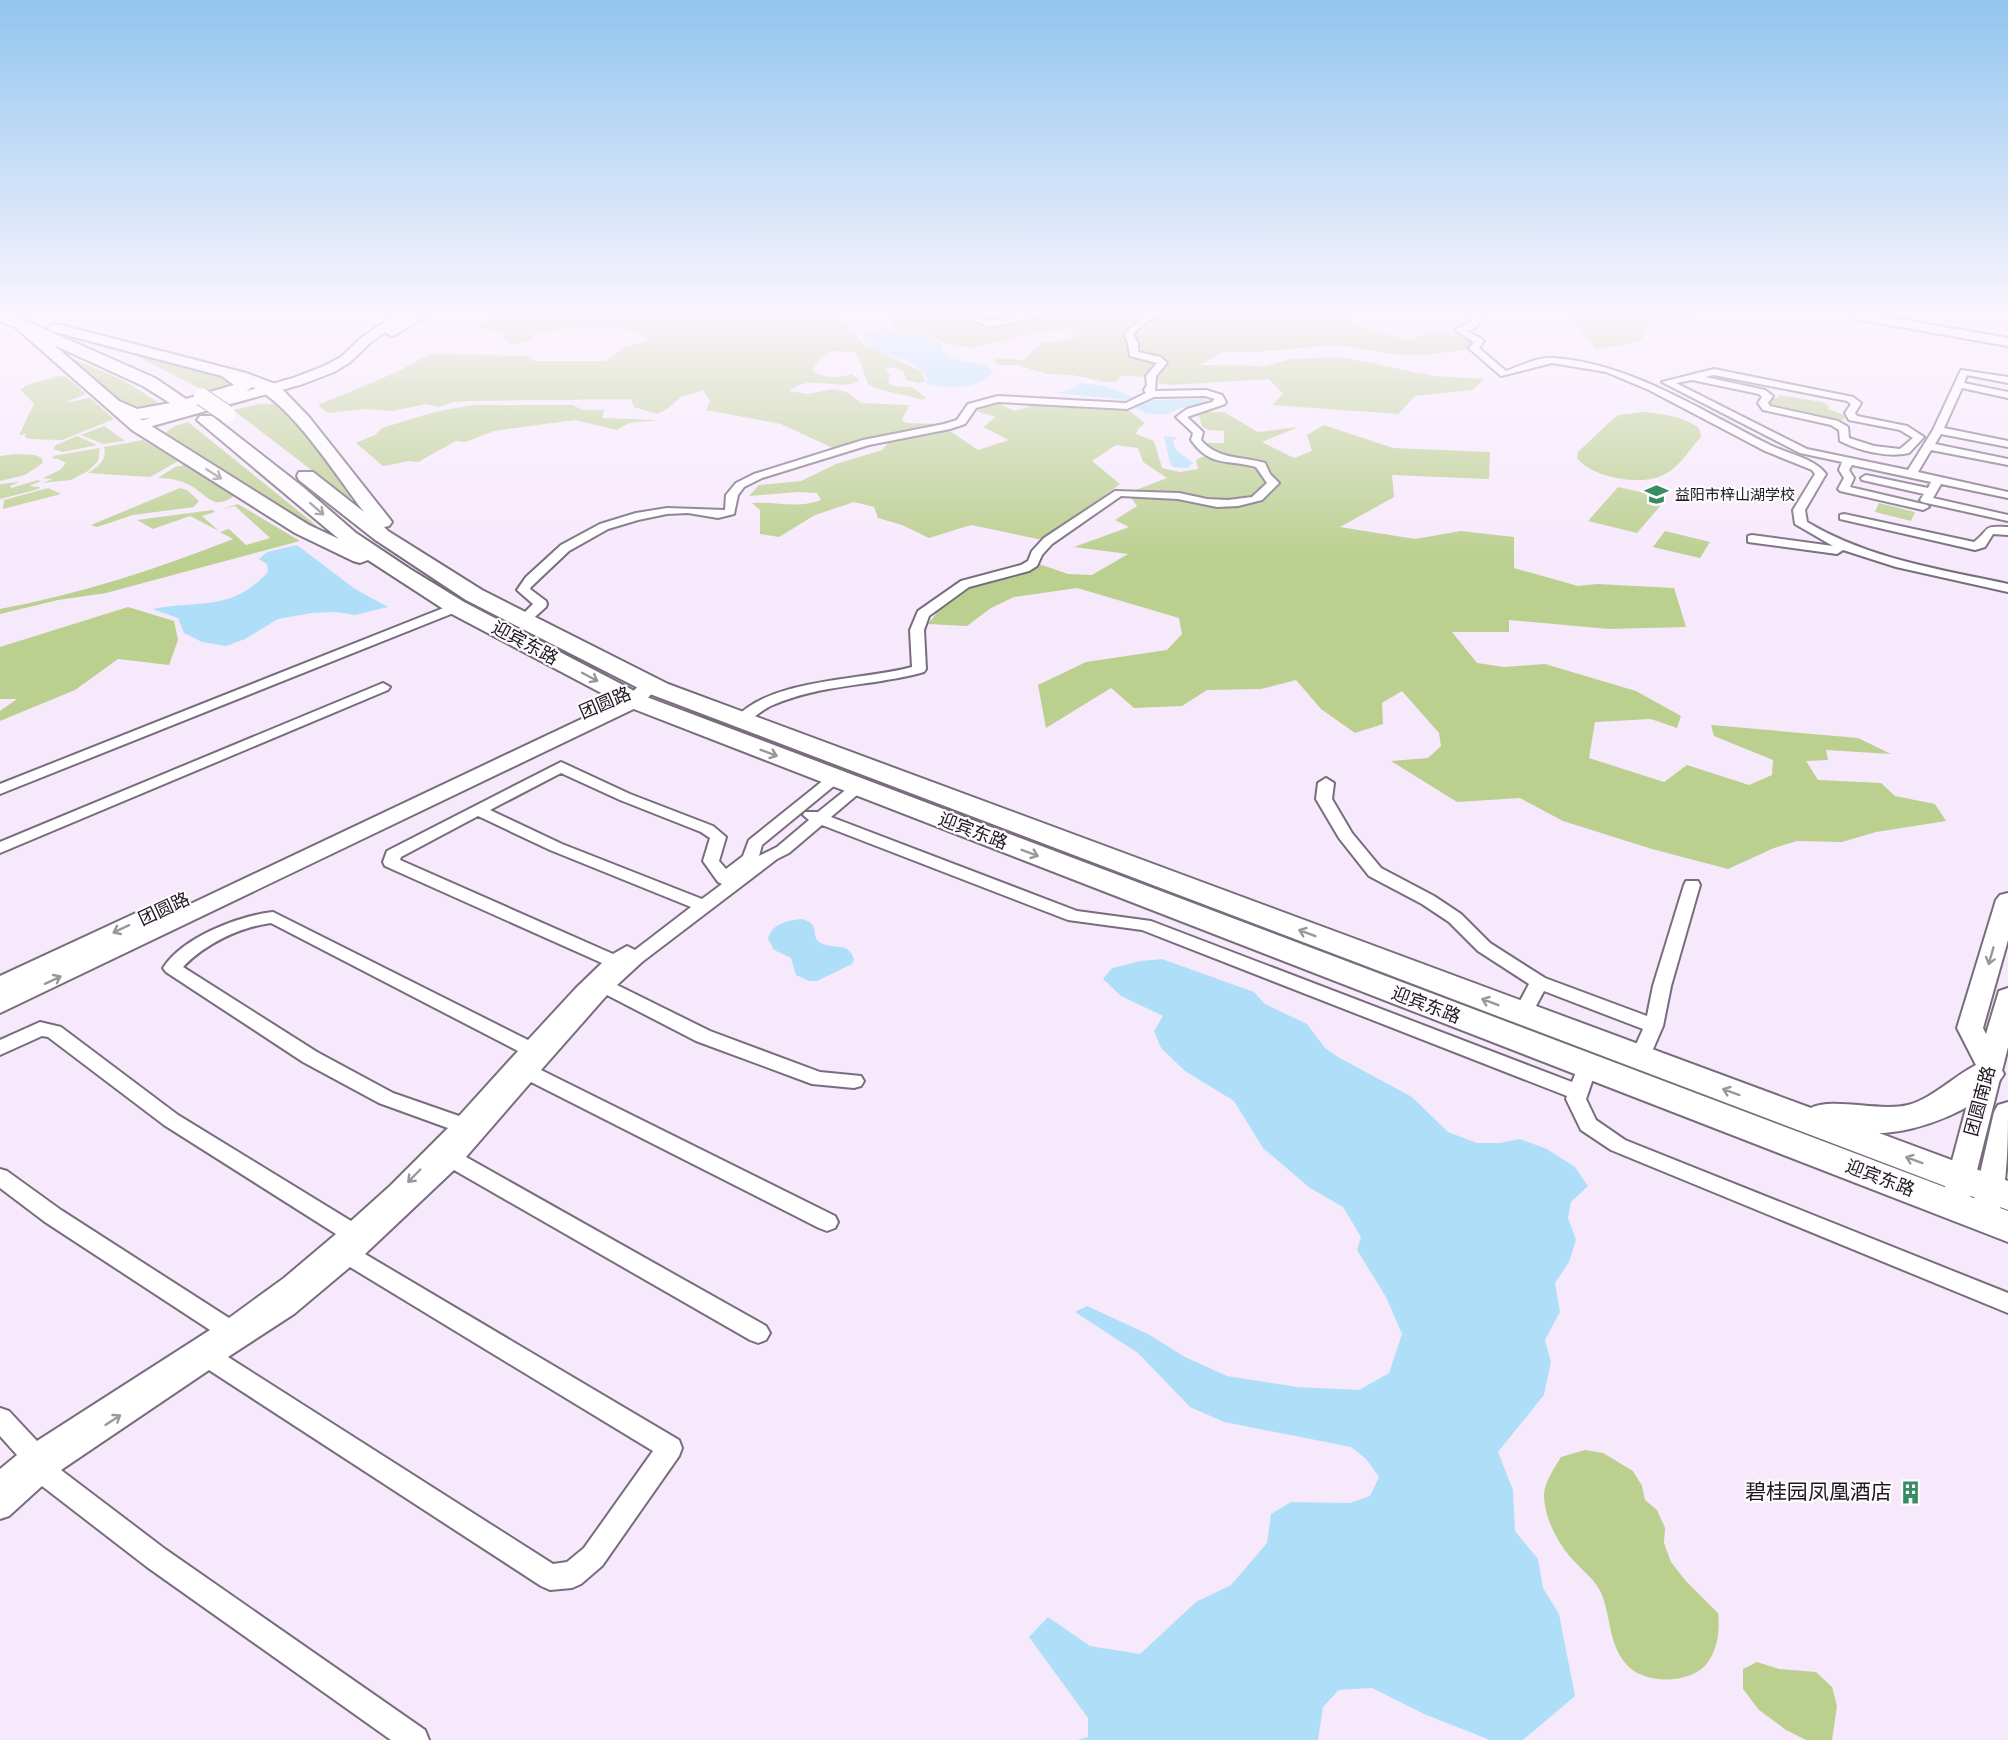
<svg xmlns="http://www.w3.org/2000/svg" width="2008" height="1740" font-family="'Fira Sans','Noto Sans SC',sans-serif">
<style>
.green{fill:#bbcf8f}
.water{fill:#afdff8}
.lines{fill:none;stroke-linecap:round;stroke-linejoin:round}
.street-casing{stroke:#786c7d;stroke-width:4}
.secondary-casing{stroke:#786c7d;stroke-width:4}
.highway-casing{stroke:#786c7d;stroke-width:4}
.street{fill:#fff;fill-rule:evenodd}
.secondary{fill:#fff;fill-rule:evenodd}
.highway{fill:#fff;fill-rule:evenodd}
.highway-bridge-casing{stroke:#786c7d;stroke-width:19;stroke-linecap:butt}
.highway-bridge{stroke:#fff;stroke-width:17}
.oneway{stroke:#99979a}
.labels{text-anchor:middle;stroke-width:4.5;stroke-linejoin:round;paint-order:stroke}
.far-poi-label{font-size:15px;fill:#1d181f;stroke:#fefbff;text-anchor:start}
.street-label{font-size:18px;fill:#1d181f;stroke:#fefbff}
.near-poi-label{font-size:21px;fill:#1d181f;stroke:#fefbff;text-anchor:end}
</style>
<rect width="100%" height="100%" fill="#f7e9fc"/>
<!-- green -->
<g class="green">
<path d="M492,315H835L854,330L862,344L921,371L925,381L919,383L906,380L904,372L896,367L884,369L890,375L888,382L892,386L912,387L926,398L922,400C904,393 885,394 868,384L859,358L854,352L830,351L818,361L812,371C826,379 838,378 852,374L860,381C832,392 812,373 789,391L808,394L832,389L847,392L861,403L909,405L902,420L906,423L939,424L862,439L835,449L781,424L706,410L710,401L703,390L681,397L667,409L657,414L634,407L631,399L470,401L453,402L439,407L426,404L393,411L364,409L328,413L318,405L395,373L430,354L529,356L535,361H606L626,346L651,340L617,326L600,329H566L532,335L531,341L510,344L503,339L504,333L475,328Z"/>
<path d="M895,315H970L964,319L1009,315H1341L1368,329L1409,340L1428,333H1451L1475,341L1469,349L1426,355L1391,354L1340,345L1255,352H1223L1200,365L1266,366L1291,359L1341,357L1434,376L1485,379L1472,390L1415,396L1398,414L1272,405L1283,394L1269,379L1171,385L1158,383V377L1122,376L1115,382H1105L1073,375L1047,374L1017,365H997L994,358L1023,360L1042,343L1076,338L1070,329L1036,333L972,348L941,342L929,335L910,333L894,328L891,319Z"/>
<path d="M1568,315H1691L1694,319H1658L1639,342L1596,349Z"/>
<path d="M125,350L188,364L242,384L214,396Z"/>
<path d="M60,353L123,380L167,408L133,412Z"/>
<path d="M60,376L67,377L86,394L64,403L90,398L114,419L62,440L30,439L25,437L26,434L19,435L34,404L20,389L30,384Z"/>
<path d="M1778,395L1823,402L1829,406L1828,409L1846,416L1843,420L1767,403L1771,398H1778Z"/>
<path d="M1026,398L1127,409L1145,423L1138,429L1136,434L1154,441L1162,468L1180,472L1198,469L1196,460L1201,457L1218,456L1204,443H1224V431L1209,430L1202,427L1198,412H1224L1258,432L1298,427L1262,442L1294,458L1312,451L1307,435L1324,425L1393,448L1490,452L1489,479L1392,475L1394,497L1340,527L1415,539L1461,531L1514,537V568L1578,586L1597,584L1674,588L1686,627L1609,629L1509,620V632H1452L1477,663L1504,667L1545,664L1636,691L1681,716L1677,728L1651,719L1595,722L1589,758L1664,782L1687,765L1749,785L1772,775L1773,760L1714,736L1711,725L1858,738L1891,754L1826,750L1828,760L1806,761L1818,780L1881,783L1895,796L1935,804L1946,821L1876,832L1842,842L1797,841L1774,848L1728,869L1652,849L1563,821L1520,798L1457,802L1391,761L1428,758L1441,746L1439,733L1402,691L1382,703L1383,724L1355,733L1321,709L1296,680L1261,689L1207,690L1182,706L1134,708L1111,688L1046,728L1038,685L1086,662L1167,650L1182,634L1179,618L1077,588L1014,597L991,608L967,626L928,624L952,593L984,580L1039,564L1068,574L1092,575L1128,554L1074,547L1129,527L1115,520L1137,506L1128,493L1167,478L1143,462L1138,448L1116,445L1092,461L1120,484L1043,540L971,525L929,538L902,525L878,518L874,507L854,502L815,515L779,537L760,534V510L752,503C775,501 799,509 821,500L817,493L798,492L749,496L759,485L801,481L836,464L882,450L890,441L947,429L978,450L1009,440L983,427L996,417L976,411L998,403L1014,411L1029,407Z"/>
<path d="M259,404H276L297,422L355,496L353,498H348L233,410Z"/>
<path d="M473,405H573L582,410H604L602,418L659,420L629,423L617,430L575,420L494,431L465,442L456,441L418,462L409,461L383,466L356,443L375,435L382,428L434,412Z"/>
<path d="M1643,412C1663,414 1683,416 1699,428L1701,437C1690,449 1679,467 1665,474C1644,487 1592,478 1577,458L1578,452L1614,418L1619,415Z"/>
<path d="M188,422L317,526L314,529L167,436L165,433L175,426Z"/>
<path d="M104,426L125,441L103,444L81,435Z"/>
<path d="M77,436L97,445L63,452L53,449L56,445Z"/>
<path d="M143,440L178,461L150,477L88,473C98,467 108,459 104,447Z"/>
<path d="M100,448L98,461L88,471L71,480L42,483L53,479L43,478L60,470L66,463L58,459H53V456Z"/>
<path d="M15,454L35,455L42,458L43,463L25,475L0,481V456Z"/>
<path d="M184,465L234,496C215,509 210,499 196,489C185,481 171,478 158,478L175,467Z"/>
<path d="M38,480L41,481L29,486L40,487L39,489L0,499V484L20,482L10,486L11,488Z"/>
<path d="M1618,487L1667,498L1637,533L1588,521Z"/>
<path d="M48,488L61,494L3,509L4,500Z"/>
<path d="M180,488L187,490L199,501L194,507L133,515L97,527L91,525Z"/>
<path d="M1879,503L1915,512L1911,521L1875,512Z"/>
<path d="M238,504L300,541L106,593L58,600L0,614V609C80,594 157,569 233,539L220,532L229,529L246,545L270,538L235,506L220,510Z"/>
<path d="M213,510L215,512L202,516L219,531L190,516L153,529L137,520Z"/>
<path d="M1665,531L1710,542L1700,558L1653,547Z"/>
<path d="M128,607L174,621L178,640L169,665L118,659L75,690L0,721V711L17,699H0V647Z"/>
<path d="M1585,1450L1603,1453L1633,1471L1642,1486L1645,1500L1657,1510L1665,1528L1664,1543L1671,1562L1685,1580L1718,1613C1720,1629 1718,1648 1708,1662C1692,1685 1643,1685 1626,1664C1609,1644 1611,1619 1602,1595C1596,1580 1584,1572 1573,1560C1558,1544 1544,1517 1544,1495C1544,1483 1555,1467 1561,1457Z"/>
<path d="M1757,1662L1779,1669L1816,1672L1832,1687L1837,1706L1832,1740H1806L1786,1730L1759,1710L1743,1689V1669Z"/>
</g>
<!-- water -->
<g class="water">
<path d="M888,328L910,335L926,336L942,344V350C955,363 971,362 988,365L993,373C977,390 946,389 924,383L929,380C914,354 884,360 868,345C865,342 863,337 861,333Z"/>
<path d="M1079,383L1105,386L1135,398L1128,400L1057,393L1076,387Z"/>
<path d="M1204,399L1208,402L1203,407C1192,407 1178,406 1169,414H1147L1135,407L1136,405L1154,400Z"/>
<path d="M1164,436L1177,437L1173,442L1176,450L1193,463L1187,468L1172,467L1169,459Z"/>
<path d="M297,545L355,589L388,607L355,615L336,612L312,613L278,619L245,639L226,646L202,642L184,633L178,618L152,609C199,599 230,613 268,572L267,564L259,559L267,552Z"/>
<path d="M802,919C822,924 809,937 821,943C834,950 848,941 854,959L852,964L817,981H809L796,975L791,958L774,950L768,939C771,924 788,920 802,919Z"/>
<path d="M1162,959L1254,992L1265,1004L1307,1024L1325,1048L1338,1057L1412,1097L1448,1132L1477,1143H1500L1520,1139L1547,1149L1575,1167L1588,1186L1571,1202L1568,1218L1576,1240L1569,1262L1555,1283L1560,1312L1545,1340L1551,1362L1544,1395L1498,1452L1513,1490L1515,1531L1538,1559L1543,1588L1559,1614L1575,1696L1523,1740H1490L1424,1714L1372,1688L1339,1690L1323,1707L1318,1740H1077L1088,1737V1718L1029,1637L1048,1617L1090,1646L1140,1654L1196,1602L1231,1585L1267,1543L1271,1514L1291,1502L1350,1503L1370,1496L1379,1477L1366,1459L1351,1447L1224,1422L1190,1407L1138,1353L1075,1312L1087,1306L1148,1334L1185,1357L1227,1376L1297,1387L1359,1390L1389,1373L1402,1334L1386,1297L1357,1250L1361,1237L1343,1207L1310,1188L1263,1148L1234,1101L1185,1071L1161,1048L1154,1031L1163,1016L1121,996L1103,979L1112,968L1141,961Z"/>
</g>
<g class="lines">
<defs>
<g id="street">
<path d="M977,315L991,321L1028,315H1047L990,327L974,320L973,318Z"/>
<path d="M1146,315H1154L1153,319L1143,324L1133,334L1138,343V352L1161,357L1167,363L1156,376L1155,391L1206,390L1222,395L1226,402L1225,404L1187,417L1203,432L1201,440C1218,460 1241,456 1265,463L1270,474L1279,483L1262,500L1238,506L1217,507L1178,499L1121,496L1052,544L1042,555L1037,566L1029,571L969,587L929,616L924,630L926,669L924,672C875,686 820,684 773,705C763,709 755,717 746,723L741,724L734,720C768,678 862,681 912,667L910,630L918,611L961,581L1021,565L1028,561L1032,551L1044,538L1115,491L1179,493L1207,499L1228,500L1252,497L1267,483L1256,467C1228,459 1211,468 1191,440L1193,433L1176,417L1187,409L1212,402L1215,399L1205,396L1154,397L1127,409L998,402L976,408L965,424L950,429L869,445L762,478L744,487L738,495L734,514L718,518L688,513L667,514L638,520L608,529L569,551L531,587L530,589L546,601L547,604L546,607L528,623L523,624L517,620L533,604L517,590L526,577L561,545L600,524L636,513L667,508L725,510L726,495L736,483L754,474L863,440L944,424L957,420L968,404L998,396L1126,403L1146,393L1144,390L1147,385L1146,376L1157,363L1130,356L1128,343L1124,334Z"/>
<path d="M1471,315H1479L1480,321L1475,328L1467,331L1482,339L1484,341L1479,348L1506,371C1520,366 1540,356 1554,358C1633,364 1701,411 1770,445C1788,454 1814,458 1826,474L1805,510L1807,522C1869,559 1939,569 2008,584V592L1896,567L1843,550L1837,554L1748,542V536L1752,535L1833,546L1795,524L1793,510L1815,474L1812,470L1765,451L1649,390L1606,372L1552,363L1501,376L1471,350L1469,348L1474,342L1455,330L1472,321Z"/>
<path d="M1714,369L1853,397L1861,403L1855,413L1857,416L1907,426L1924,437L1909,453C1887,458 1860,451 1840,441L1839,430L1831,425L1763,410L1758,403L1762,397L1759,394L1692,380L1676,383L1807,449L1908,470L1933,430L1961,370L2008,377V383L1967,375L1964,383L2008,392V398L1962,388L1944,428L2008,441V447L1941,434L1935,444L2008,459V465L1931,450L1918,472L2008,492V498L1941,484L1933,498L2008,515V521L1922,502L1920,500L1924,494L1862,480L1861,478L1866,475L1928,488L1931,482L1852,465L1849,470L1854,478L1850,487L1927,505L1929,507L1923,510L1840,491L1838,489L1844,478L1839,470L1842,462L1800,453L1662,382ZM1714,375L1847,401L1851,404L1845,413L1849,420L1900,430L1913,438L1900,449L1874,446L1849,438L1848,427L1838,421L1770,406L1768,403L1773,396L1765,390L1705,377Z"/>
<path d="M1844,514L1974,542C1992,528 1980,526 2008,527V535L1993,534L1985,547L1975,550L1840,519V515Z"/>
<path d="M456,603L462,607L461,610L0,794V784Z"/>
<path d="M383,683L390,687L388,690L0,853V842Z"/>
<path d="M561,762L630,794L713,826L726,837L719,861L726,869L743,856L749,840L830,775H840L843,778L840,781L762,845L759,856L777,847L809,820L803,815L805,812H818L853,784H863L866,787L863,790L831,817L1077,911L1151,921L1572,1082L1580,1062L1587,1060L1594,1062L1597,1067L1586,1099L1596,1120L1625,1140L2008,1293V1313L1611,1150L1581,1130L1566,1099L1567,1096L1142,930L1068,920L822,825L789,853L777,859L642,962L617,985L710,1031L820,1072L861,1076L864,1081L861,1086L854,1088L812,1084L696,1041L607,995L541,1070L835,1216L838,1222L835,1228L827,1231L819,1228L531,1082L466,1157L766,1326L770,1333L766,1340L758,1343L750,1340L454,1170L365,1254L679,1440L682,1448L679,1456L602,1566L581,1584L572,1588L550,1590L541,1586L209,1370L61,1470L165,1549L425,1730L429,1740H391L147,1567L42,1486L9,1516L0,1519V1469L17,1455L0,1436V1408L9,1411L37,1441L210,1330L45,1222L0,1188V1169L7,1171L61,1210L229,1318L284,1278L336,1234L164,1125L48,1037L42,1036L0,1055V1040L40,1022L61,1027L178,1115L351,1221L390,1186L448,1128L379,1103L303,1062L166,972L163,968C183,937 238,916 273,912L528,1040L576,988L602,963L385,866L383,862L387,851ZM561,773L620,800L701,832L710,838L703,861L718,882L722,884L702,899L562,844L490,810ZM478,816L550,850L691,907L635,950L627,946L613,954L400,860L401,857ZM271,923L518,1051L459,1116L393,1093L317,1052L183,967C205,944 240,927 271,923ZM350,1267L653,1451L584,1548L567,1562L553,1564L228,1357L294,1314Z"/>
<path d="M1326,778L1334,783L1332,799L1352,833L1381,868L1434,896L1461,914L1490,943L1545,978L1647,1016L1653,986L1684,885L1686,881H1698L1700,885L1671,986L1663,1026L1647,1063L1640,1065L1633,1063L1630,1058L1643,1029L1544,991L1529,1019L1522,1020L1515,1019L1513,1014L1529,984L1478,951L1449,922L1422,904L1369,876L1339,838L1316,799L1318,783Z"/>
</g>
<g id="secondary">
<path d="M395,315H409L402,321L413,315H428L395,335L391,336L385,332L370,343L349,363L334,372L303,384L138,430L131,426L133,423L293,378L324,366L341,357L362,337Z"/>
<path d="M1849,315H1875L2008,338V346L1855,319Z"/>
<path d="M650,679L657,681L659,685L642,705L0,1013V976L164,900L172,898L180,900L184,905L182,908L628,697L643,681Z"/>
<path d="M2008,893V940L1983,1028L1986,1034L1999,991L2008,988V1047L1968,1206L1964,1214L1954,1217L1944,1214L1940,1206L1977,1067L1957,1028L1996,900L2000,895Z"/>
<path d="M2008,1102C2008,1142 2008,1190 1995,1226L1985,1230L1975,1226L1970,1218L1994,1112L1998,1105Z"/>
</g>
<path id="highway" d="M0,315H12L24,320L155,378L186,399L234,385L222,376L51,331L48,328L51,325H61L246,373L278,385L309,417L389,518L392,522L389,526L384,527L388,531L482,590L668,684L1811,1108C1832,1097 1880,1112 1908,1105C1934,1099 1966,1065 1985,1062C1990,1062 1995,1064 1999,1065L2004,1074C1984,1108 1917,1133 1879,1133L2008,1181V1210L650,694L466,600L374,539L299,480L297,476L299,472H313L364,512C337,477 291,403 252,387L240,396L152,418L140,419L309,525L339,539L197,420L200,416H212L303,487L356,533L410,569L464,602L644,696L2008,1211V1242L626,706L448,612L368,560L360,563L353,561L295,533L132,430L15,327L0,321ZM54,345L143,386L170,403L137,409L119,401Z"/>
</defs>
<!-- street casing -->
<use href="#street" class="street-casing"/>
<!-- secondary casing -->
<use href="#secondary" class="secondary-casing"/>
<!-- highway casing -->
<use href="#highway" class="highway-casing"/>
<!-- street -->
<use href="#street" class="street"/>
<!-- secondary -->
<use href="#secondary" class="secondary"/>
<!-- highway -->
<use href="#highway" class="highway"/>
<defs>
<path id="highway-bridge" d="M202,397L227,414"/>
</defs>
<!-- highway-bridge casing -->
<use href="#highway-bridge" class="highway-bridge-casing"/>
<!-- highway-bridge -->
<use href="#highway-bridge" class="highway-bridge"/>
</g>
<!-- one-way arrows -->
<defs><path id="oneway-shaft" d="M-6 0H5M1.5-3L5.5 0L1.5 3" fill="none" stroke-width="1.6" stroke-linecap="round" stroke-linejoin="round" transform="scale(1.5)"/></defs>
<g class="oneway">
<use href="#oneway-shaft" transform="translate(214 474) rotate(32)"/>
<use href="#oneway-shaft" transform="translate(317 509) rotate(41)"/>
<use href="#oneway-shaft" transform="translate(590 677) rotate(28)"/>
<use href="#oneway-shaft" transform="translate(769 753) rotate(21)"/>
<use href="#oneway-shaft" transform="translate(1030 853) rotate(21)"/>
<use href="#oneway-shaft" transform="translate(121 929) rotate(155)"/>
<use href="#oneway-shaft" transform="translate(1307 933) rotate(-159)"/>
<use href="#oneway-shaft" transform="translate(1991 956) rotate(106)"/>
<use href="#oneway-shaft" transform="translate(53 980) rotate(-25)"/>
<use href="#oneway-shaft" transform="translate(1490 1002) rotate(-159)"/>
<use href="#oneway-shaft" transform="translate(1731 1092) rotate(-160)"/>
<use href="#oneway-shaft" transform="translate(1914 1160) rotate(-160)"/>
<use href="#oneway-shaft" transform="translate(414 1176) rotate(134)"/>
<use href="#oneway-shaft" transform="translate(113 1420) rotate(-33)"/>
</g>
<!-- sky -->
<linearGradient id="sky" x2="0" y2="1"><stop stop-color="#91c5ee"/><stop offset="0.56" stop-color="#fbf5fe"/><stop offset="1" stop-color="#fbf5fe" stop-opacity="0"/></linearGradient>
<rect width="2008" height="559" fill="url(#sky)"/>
<!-- icons -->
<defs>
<symbol id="school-bare" viewBox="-9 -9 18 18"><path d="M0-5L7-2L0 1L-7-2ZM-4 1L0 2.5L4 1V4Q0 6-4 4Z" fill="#368d62" stroke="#fefbff" stroke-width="2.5" paint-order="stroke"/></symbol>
<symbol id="building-bare" viewBox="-9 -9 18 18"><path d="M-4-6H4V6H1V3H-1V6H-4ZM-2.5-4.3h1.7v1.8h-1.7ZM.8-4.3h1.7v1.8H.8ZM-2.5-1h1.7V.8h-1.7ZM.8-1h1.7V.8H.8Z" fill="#368d62" stroke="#fefbff" stroke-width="2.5" paint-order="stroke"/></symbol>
</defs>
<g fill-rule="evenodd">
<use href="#school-bare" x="1640" y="478" width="33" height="33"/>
<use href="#building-bare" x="1894" y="1476" width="33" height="33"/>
</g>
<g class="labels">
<!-- far-poi labels -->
<g class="far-poi-label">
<text x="1675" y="500">益阳市梓山湖学校</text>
</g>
<!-- street labels -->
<g class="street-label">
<text transform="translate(525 643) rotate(28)" y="6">迎宾东路</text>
<text transform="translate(605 703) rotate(-23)" y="6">团圆路</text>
<text transform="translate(973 831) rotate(21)" y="6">迎宾东路</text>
<text transform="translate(164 909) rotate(-25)" y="6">团圆路</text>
<text transform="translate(1426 1005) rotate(21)" y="6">迎宾东路</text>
<text transform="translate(1980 1101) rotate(-75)" y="6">团圆南路</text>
<text transform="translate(1880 1178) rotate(21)" y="6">迎宾东路</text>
</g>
<!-- near-poi labels -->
<g class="near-poi-label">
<text x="1892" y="1499">碧桂园凤凰酒店</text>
</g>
</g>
</svg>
